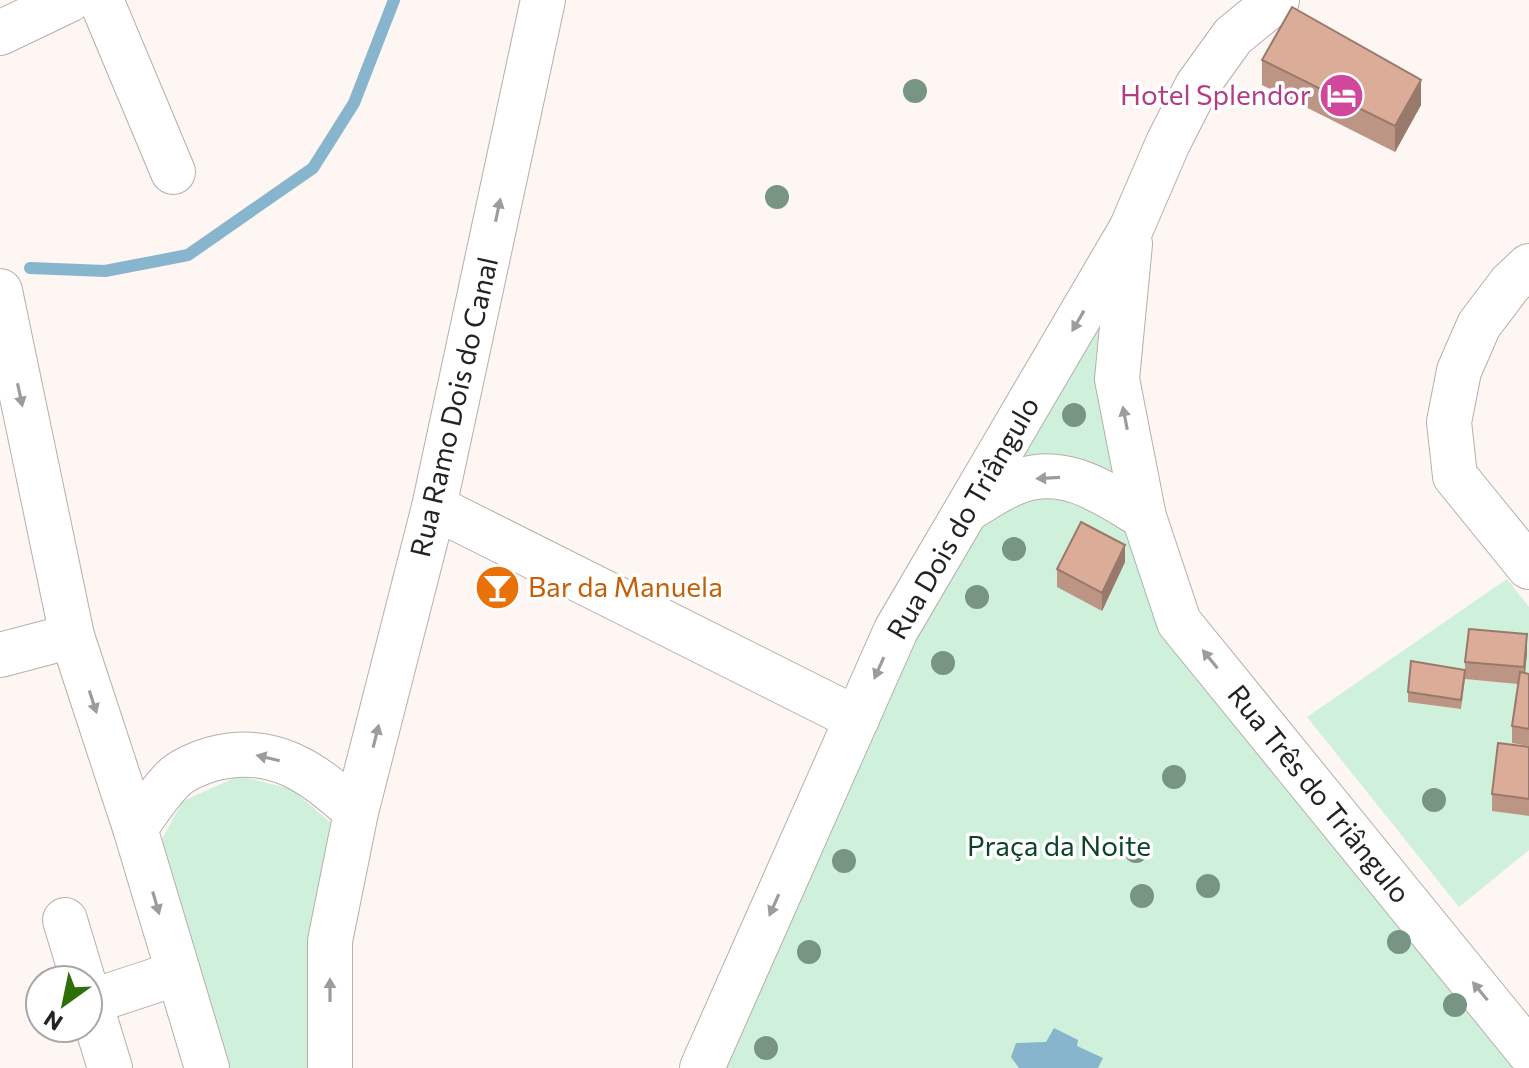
<svg xmlns="http://www.w3.org/2000/svg" width="1529" height="1068" font-family="Commissioner,sans-serif">
<style>
.green{fill:#cff0db}
.water{fill:#86b5cd}
.lines{fill:none;stroke-linecap:round;stroke-linejoin:round}
.stream{stroke:#86b5cd;stroke-width:12}
.minor-casing{stroke:#b6afac;stroke-width:46}
.minor{stroke:#fff;stroke-width:44}
.tree{fill:#789483}
.wall{fill:#bc9584}
.shaded-wall{fill:#99796b}
.building{fill:#dbad99;stroke:#99796b;stroke-width:2}
.oneway{fill:#9d9c9b}
.labels{text-anchor:middle;stroke-width:7;stroke-linejoin:round;paint-order:stroke}
.hotel-label{font-size:28px;fill:#b23c85;stroke:#fff;text-anchor:end}
.street-label{font-size:28px;fill:#252221;stroke:#fff}
.food-label{font-size:28px;fill:#c56008;stroke:#fff;text-anchor:start}
.park-label{font-size:28px;fill:#0b4329;stroke:#fff}
</style>
<rect width="100%" height="100%" fill="#fef6f2"/>
<!-- green -->
<g class="green">
<path d="M1121,257L1175,634L1528,1068H718L906,642Z"/>
<path d="M1507,579L1529,607V850L1459,907L1307,717Z"/>
<path d="M239,776L291,789L335,826L330,1068H230L162,839L183,801Z"/>
</g>
<!-- water -->
<path class="water" d="M1054,1028L1078,1040L1077,1046L1103,1058L1098,1068H1019L1011,1057L1016,1043L1046,1042Z"/>
<g class="lines">
<!-- stream -->
<path class="stream" d="M30,268L105,271L188,255L313,168L354,103L394,0"/>
<defs>
<g id="minor">
<path d="M101,0L173,172"/>
<path d="M0,33L69,0"/>
<path d="M1130,244L1117,379L1144,517L1179,622L1529,1052"/>
<path d="M1529,266L1510,284L1479,325L1459,371L1449,422L1455,476L1529,567"/>
<path d="M0,291L72,636L135,828L207,1068"/>
<path d="M434,507L857,719"/>
<path d="M968,509C984,500 1000,488 1017,482C1064,463 1106,494 1144,517"/>
<path d="M0,655L72,636"/>
<path d="M135,828C147,812 159,793 173,779C183,769 199,763 212,759C273,743 313,772 356,812"/>
<path d="M65,920L83,980"/>
<path d="M88,996L110,1068"/>
<path d="M90,1002L178,973"/>
<path d="M330,1068V941L356,812L434,507L543,0"/>
<path d="M702,1068L896,630L1131,229L1168,143L1197,86L1233,36L1277,0"/>
</g>
</defs>
<!-- minor casing -->
<use href="#minor" class="minor-casing"/>
<!-- minor -->
<use href="#minor" class="minor"/>
</g>
<!-- trees -->
<g class="tree">
<circle cx="915" cy="91" r="12"/>
<circle cx="777" cy="197" r="12"/>
<circle cx="1074" cy="415" r="12"/>
<circle cx="1014" cy="549" r="12"/>
<circle cx="977" cy="597" r="12"/>
<circle cx="943" cy="663" r="12"/>
<circle cx="1174" cy="777" r="12"/>
<circle cx="1434" cy="800" r="12"/>
<circle cx="1136" cy="851" r="12"/>
<circle cx="844" cy="861" r="12"/>
<circle cx="1208" cy="886" r="12"/>
<circle cx="1142" cy="896" r="12"/>
<circle cx="1399" cy="942" r="12"/>
<circle cx="809" cy="952" r="12"/>
<circle cx="1455" cy="1005" r="12"/>
<circle cx="766" cy="1048" r="12"/>
</g>
<!-- wall -->
<g class="wall">
<path d="M1262,60L1421,105L1395,152L1262,85Z"/>
<path d="M1125,562L1102,611L1057,587V569Z"/>
<path d="M1527,652L1525,673L1529,674V746L1512,743V726L1518,684L1465,679L1461,709L1408,702V692L1465,670V662Z"/>
<path d="M1529,747V816L1492,811V794Z"/>
</g>
<!-- shaded-wall -->
<g class="shaded-wall">
<path d="M1421,80V105L1395,152V126Z"/>
<path d="M1125,545V562L1102,611V593Z"/>
<path d="M1527,634V652L1524,685V667Z"/>
</g>
<!-- building -->
<g class="building">
<path d="M1292,7L1421,80L1395,126L1262,60Z"/>
<path d="M1081,522L1125,545L1102,593L1057,569Z"/>
<path d="M1469,629L1527,634L1524,667L1465,662Z"/>
<path d="M1411,661L1465,670L1461,700L1408,692Z"/>
<path d="M1520,672L1529,674V729L1512,726Z"/>
<path d="M1498,743L1529,747V799L1492,794Z"/>
</g>
<!-- one-way arrows -->
<defs><path id="oneway-solid" d="M-6-.8H1V-3.2L6.5 0L1 3.2V.8H-6Z" transform="scale(2)"/></defs>
<g class="oneway">
<use href="#oneway-solid" transform="translate(498 210) rotate(-78)"/>
<use href="#oneway-solid" transform="translate(1078 321) rotate(120)"/>
<use href="#oneway-solid" transform="translate(20 395) rotate(78)"/>
<use href="#oneway-solid" transform="translate(1125 418) rotate(-101)"/>
<use href="#oneway-solid" transform="translate(1048 478) rotate(177)"/>
<use href="#oneway-solid" transform="translate(1210 659) rotate(-129)"/>
<use href="#oneway-solid" transform="translate(879 668) rotate(114)"/>
<use href="#oneway-solid" transform="translate(93 702) rotate(72)"/>
<use href="#oneway-solid" transform="translate(376 736) rotate(-76)"/>
<use href="#oneway-solid" transform="translate(268 758) rotate(-167)"/>
<use href="#oneway-solid" transform="translate(156 903) rotate(74)"/>
<use href="#oneway-solid" transform="translate(774 905) rotate(114)"/>
<use href="#oneway-solid" transform="translate(330 990) rotate(-90)"/>
<use href="#oneway-solid" transform="translate(1480 991) rotate(-129)"/>
</g>
<!-- icons -->
<defs>
<symbol id="hotel-disc" viewBox="-11 -11 22 22"><circle r="9.5" fill="#d1479c" stroke="#fff"/><path d="M-6-4.5h1.5V1H6V5H4.5V3h-9V5H-6ZM-4 0a1.8 1.8 0 1 1 3.6 0ZM.5 0V-2.5h3Q6-2.5 6 0Z" fill="#fff"/></symbol>
<symbol id="bar-disc" viewBox="-11 -11 22 22"><circle r="9.5" fill="#e8710a" stroke="#fff"/><path d="M-6-5H6L.8 .8V4.5H3.5V6h-7V4.5H-.8V.8Z" fill="#fff"/></symbol>
</defs>
<g fill-rule="evenodd">
<use href="#hotel-disc" x="1316" y="70" width="51" height="51"/>
<use href="#bar-disc" x="472" y="562" width="51" height="51"/>
</g>
<g class="labels">
<!-- hotel labels -->
<g class="hotel-label">
<text x="1311" y="105">Hotel Splendor</text>
</g>
<!-- street labels -->
<g class="street-label">
<text transform="translate(454 407) rotate(-77)" y="10">Rua Ramo Dois do Canal</text>
<text transform="translate(963 518) rotate(-60)" y="10">Rua Dois do Triângulo</text>
<text transform="translate(1319 794) rotate(51)" y="10">Rua Três do Triângulo</text>
</g>
<!-- food labels -->
<g class="food-label">
<text x="528" y="597">Bar da Manuela</text>
</g>
<!-- park labels -->
<g class="park-label">
<text x="1059" y="856">Praça da Noite</text>
</g>
</g>
<!-- north arrow -->
<g transform="translate(64 1004) rotate(213)"><circle r="38" fill="#ffffff" stroke="#a8a7a6" stroke-width="2"/>
<path d="M0-6L14 30L0 20L-14 30Z" fill="#2d700a"/>
<text y="-12" font-size="22" font-weight="bold" text-anchor="middle" fill="#252221">N</text>
</g>
</svg>
